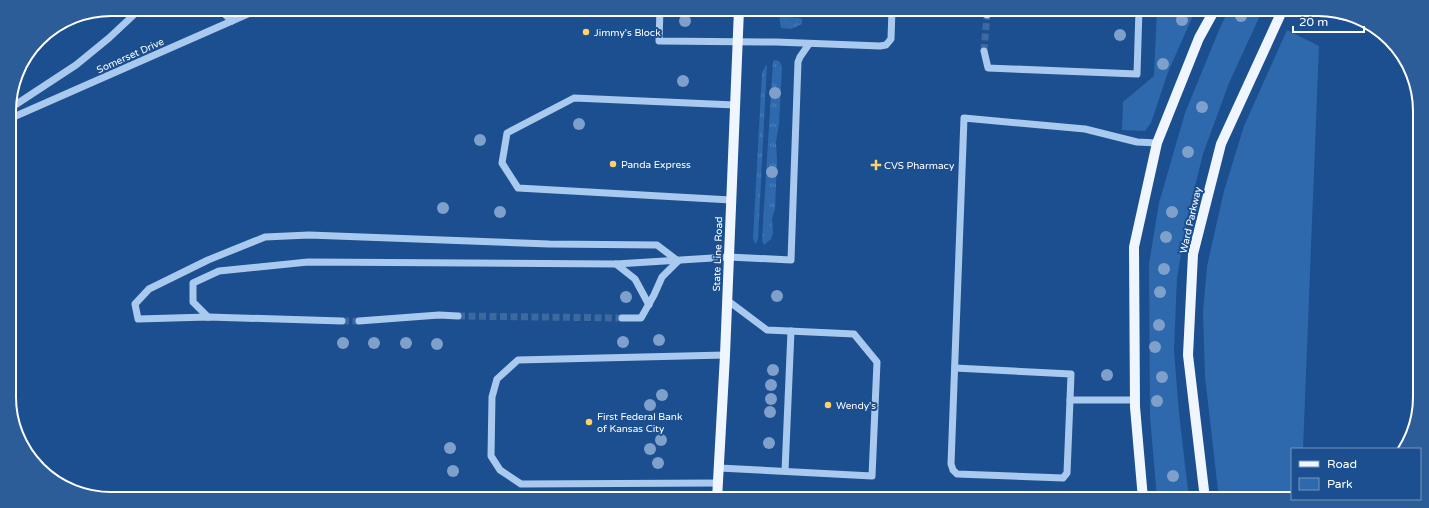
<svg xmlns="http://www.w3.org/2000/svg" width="1429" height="508" font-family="'Varela Round',sans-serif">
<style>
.grass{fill:url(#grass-tufts)}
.green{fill:#2e69ad}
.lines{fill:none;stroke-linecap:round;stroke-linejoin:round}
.minor-tunnel{stroke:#3d69a0;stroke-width:7;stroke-dasharray:7 3.5;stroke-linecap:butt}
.minor{stroke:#a9c9ee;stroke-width:7}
.major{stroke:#f0f6ff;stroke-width:10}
.tree{fill:#7ea0ca}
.poi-dot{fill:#ffd166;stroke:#1b4f8f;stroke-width:1.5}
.labels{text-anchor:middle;stroke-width:4;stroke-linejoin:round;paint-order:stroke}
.poi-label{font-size:10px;fill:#fff;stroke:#1b4f8f;text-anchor:start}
.street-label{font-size:10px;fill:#fff;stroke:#1b4f8f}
.rim{fill:none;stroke:#fff;stroke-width:2}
</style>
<defs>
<pattern id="grass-tufts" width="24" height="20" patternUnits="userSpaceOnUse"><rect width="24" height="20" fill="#2e69ad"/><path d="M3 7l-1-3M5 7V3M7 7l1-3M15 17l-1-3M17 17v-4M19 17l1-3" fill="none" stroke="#4d80b9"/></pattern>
</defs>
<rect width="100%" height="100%" fill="#1b4f8f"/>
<!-- grass -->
<g class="grass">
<path d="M778,9H786V17L800,18L802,19V24L791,29L781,28Z"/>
<path d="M776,60L780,62L782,67L779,124L776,142L777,160L775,209L772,219L773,233L771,239L764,245L762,240L773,61Z"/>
<path d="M767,64L758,239L756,244L753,239L762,72Z"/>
</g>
<!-- green -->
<g class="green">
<path d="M1157,9H1196L1168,72L1151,123L1145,131L1122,130L1123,102L1154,76Z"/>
<path d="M1229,9H1263L1229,83L1203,154L1188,214L1177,278L1174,350L1179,413L1189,499H1157L1150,416L1149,264L1159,203L1185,113L1219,30Z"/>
<path d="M1287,30L1319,46L1303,449H1292V499H1219L1205,377L1203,312L1207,266L1224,191L1244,126Z"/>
</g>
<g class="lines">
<!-- minor-tunnel -->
<g class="minor-tunnel">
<path d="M984,51L987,15"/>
<path d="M458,316L622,318"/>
<path d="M342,321H359"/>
</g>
<!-- minor -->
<g class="minor">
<path d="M219,9L232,21"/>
<path d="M660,9L659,41L776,42L880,46L886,45L891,39L892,9"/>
<path d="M1331,11L1340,16L1342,13"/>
<path d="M987,15V9"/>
<path d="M1340,16L1359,20"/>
<path d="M984,51L988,68L1137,74L1139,9"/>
<path d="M9,109L76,65L109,38L140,9"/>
<path d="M9,119L259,9"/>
<path d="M731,200L518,188L502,163L507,133L574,98L735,105"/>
<path d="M616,264L635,279L649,305"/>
<path d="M208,317L193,302V283L219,271L308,262L616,264L729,257L791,260L798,62L800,57L809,44"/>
<path d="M622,318H641L654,295L662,277L678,261"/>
<path d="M342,321L208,317L138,319L135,304L149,289L208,260L265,237L309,235L549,244L657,245L678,261"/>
<path d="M359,321L439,315L458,316"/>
<path d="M955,368L1071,374L1070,400"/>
<path d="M1135,400H1070L1067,473L1063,478L957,474L953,470L951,464L964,118L1085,129L1137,142L1157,143"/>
<path d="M719,468L872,476L877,362L854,334L767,330L727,300"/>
<path d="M785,471L791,331"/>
<path d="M718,483L521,484L500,470L491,456L492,397L497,379L518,360L725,355"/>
</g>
<!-- major -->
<g class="major">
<path d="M717,499L725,355L739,9"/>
<path d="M1143,499L1135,407L1134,247L1157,143L1199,38L1215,9"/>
<path d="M1205,499L1188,355L1193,254L1221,144L1283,9"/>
</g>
</g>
<!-- trees -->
<g class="tree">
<circle cx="1241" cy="16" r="6"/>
<circle cx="1182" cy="20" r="6"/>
<circle cx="685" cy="21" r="6"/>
<circle cx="1120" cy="35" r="6"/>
<circle cx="1163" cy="64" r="6"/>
<circle cx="683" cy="81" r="6"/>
<circle cx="775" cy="93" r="6"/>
<circle cx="1202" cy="107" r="6"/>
<circle cx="579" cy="124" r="6"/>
<circle cx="480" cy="140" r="6"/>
<circle cx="1188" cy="152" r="6"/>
<circle cx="772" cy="172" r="6"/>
<circle cx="443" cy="208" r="6"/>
<circle cx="500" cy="212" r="6"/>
<circle cx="1172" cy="212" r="6"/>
<circle cx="1166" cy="237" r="6"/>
<circle cx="1164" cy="269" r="6"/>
<circle cx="1160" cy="292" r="6"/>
<circle cx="777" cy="296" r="6"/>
<circle cx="626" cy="297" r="6"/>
<circle cx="1159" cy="325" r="6"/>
<circle cx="659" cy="340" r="6"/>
<circle cx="623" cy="342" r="6"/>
<circle cx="343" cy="343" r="6"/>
<circle cx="374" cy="343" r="6"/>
<circle cx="406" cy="343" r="6"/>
<circle cx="437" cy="344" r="6"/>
<circle cx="1155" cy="347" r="6"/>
<circle cx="773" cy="370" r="6"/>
<circle cx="1107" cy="375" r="6"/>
<circle cx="1162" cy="377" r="6"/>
<circle cx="771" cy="385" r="6"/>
<circle cx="662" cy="395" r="6"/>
<circle cx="771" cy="399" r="6"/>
<circle cx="1157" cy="401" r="6"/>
<circle cx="650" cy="405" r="6"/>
<circle cx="770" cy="412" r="6"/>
<circle cx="661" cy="440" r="6"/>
<circle cx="769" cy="443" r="6"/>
<circle cx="450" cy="448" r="6"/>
<circle cx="650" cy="449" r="6"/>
<circle cx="658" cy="463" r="6"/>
<circle cx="453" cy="471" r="6"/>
<circle cx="1173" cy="476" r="6"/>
</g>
<!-- markers -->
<g class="poi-dot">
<circle cx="586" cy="32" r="4"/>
<circle cx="613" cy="164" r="4"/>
<path d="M874 159h4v4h4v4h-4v4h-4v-4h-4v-4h4z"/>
<circle cx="828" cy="405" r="4"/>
<circle cx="589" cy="422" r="4"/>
</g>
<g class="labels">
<!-- poi labels -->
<g class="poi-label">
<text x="594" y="36">Jimmy's Block</text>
<text x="621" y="168">Panda Express</text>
<text x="884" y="169">CVS Pharmacy</text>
<text x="836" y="409">Wendy's</text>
<text x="597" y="420">First Federal Bank<tspan x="597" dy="12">of Kansas City</tspan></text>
</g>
<!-- street labels -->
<g class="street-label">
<text transform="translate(130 55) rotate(-24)" y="4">Somerset Drive</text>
<text transform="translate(1190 220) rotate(-77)" y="4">Ward Parkway</text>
<text transform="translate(717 254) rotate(-88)" y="4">State Line Road</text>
</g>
</g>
<!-- crop -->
<path d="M0 0H1429V508H0ZM111 16H1318A95 95 0 0 1 1413 111V397A95 95 0 0 1 1318 492H111A95 95 0 0 1 16 397V111A95 95 0 0 1 111 16Z" fill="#2d5d98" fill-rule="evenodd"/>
<path class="rim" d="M111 16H1318A95 95 0 0 1 1413 111V397A95 95 0 0 1 1318 492H111A95 95 0 0 1 16 397V111A95 95 0 0 1 111 16Z"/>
<!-- legend -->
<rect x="1291" y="448" width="130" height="52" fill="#1b4f8f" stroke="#7695bc"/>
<rect x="1299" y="461" width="20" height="6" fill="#f0f6ff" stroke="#7695bc"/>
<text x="1327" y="468" font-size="12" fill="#ffffff">Road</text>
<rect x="1299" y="478" width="20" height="12" fill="#2e69ad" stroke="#7695bc"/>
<text x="1327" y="488" font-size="12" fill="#ffffff">Park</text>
<!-- scale -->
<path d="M1293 26v6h71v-6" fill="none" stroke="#ffffff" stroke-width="2"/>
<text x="1299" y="26" font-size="12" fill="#ffffff" stroke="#1b4f8f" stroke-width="3" paint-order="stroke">20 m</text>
</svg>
